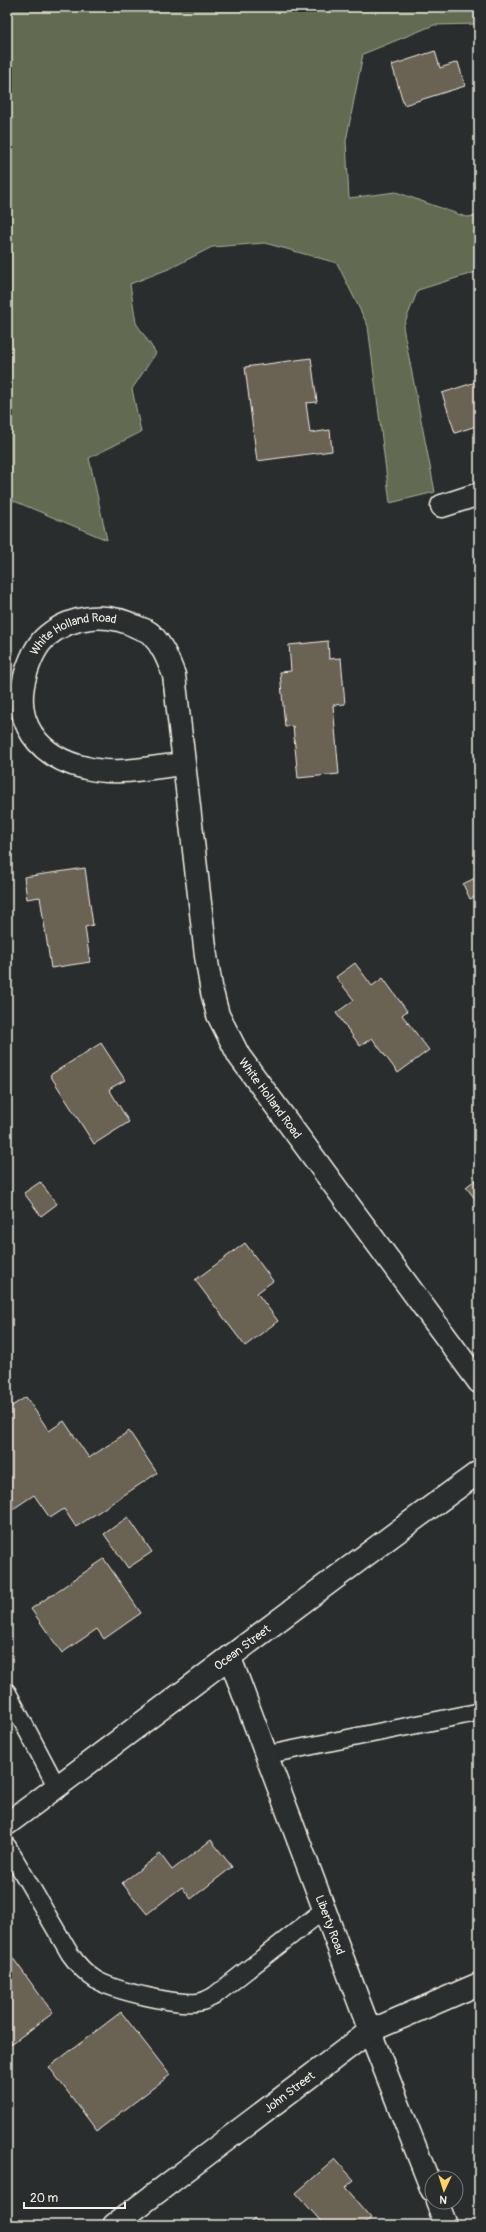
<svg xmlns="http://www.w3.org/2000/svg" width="486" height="2232" font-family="Pangolin,sans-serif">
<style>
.green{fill:#626b51;stroke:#abae9c}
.building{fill:#6b6253;stroke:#f4f1e8}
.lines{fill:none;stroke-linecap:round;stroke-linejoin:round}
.lane-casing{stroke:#f4f1e8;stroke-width:20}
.street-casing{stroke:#f4f1e8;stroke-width:25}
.secondary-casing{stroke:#f4f1e8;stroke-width:25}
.lane{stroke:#2a2d2e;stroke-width:17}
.street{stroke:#2a2d2e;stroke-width:22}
.secondary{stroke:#2a2d2e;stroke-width:22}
.labels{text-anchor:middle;stroke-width:3;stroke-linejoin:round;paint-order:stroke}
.street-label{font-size:12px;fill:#f4f1e8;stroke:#2a2d2e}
</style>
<rect width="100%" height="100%" fill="#2a2d2e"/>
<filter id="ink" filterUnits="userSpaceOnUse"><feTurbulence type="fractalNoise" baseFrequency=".025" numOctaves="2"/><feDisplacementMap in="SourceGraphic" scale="8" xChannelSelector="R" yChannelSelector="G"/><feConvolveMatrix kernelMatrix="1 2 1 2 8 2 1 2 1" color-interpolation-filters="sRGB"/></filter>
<g filter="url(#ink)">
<!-- green -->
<path class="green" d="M7,7H479V24L434,25L363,54L346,141L349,198L396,192L466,217L479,216V271L418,290L403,327L435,492L390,503L368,326L337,263L265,243L212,247L171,268L130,284L136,323L156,353L132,389L141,432L89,458L107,540L7,498Z"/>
<!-- building -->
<g class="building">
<path d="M435,51L440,68L458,62L465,86L404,105L392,65Z"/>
<path d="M311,358L317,402L306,403L310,433L330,430L332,451L257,461L245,367Z"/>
<path d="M479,381V425L455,433L442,393Z"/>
<path d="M328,641L329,659L341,658L345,704L333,705L339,774L298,778L293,726L285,727L280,672L291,671L289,645Z"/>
<path d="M85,868L93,925L85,927L90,962L51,968L40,897L27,899L24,877Z"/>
<path d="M479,876V895L470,899L463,884Z"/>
<path d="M355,963L372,986L383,978L407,1011L402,1015L429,1050L398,1073L372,1038L360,1046L336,1013L354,1000L336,977Z"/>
<path d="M101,1043L125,1080L109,1089L129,1122L94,1144L50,1075Z"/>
<path d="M479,1177V1204L466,1187Z"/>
<path d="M40,1182L57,1204L41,1216L24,1193Z"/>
<path d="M245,1243L273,1281L257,1293L278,1321L245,1346L195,1280Z"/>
<path d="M26,1397L49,1431L64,1421L89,1458L129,1431L157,1473L76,1527L64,1509L50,1518L34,1495L7,1513V1409Z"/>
<path d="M128,1517L152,1552L128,1568L104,1534Z"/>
<path d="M104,1559L141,1613L104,1639L97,1629L62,1653L31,1609Z"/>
<path d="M211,1840L232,1867L191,1899L182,1887L147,1914L122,1883L160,1854L172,1870Z"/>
<path d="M7,1950L53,2013L7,2047Z"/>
<path d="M121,2012L170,2075L97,2131L49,2067Z"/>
<path d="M335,2159L354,2180L345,2188L371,2218L363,2225H324L296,2193Z"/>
<path d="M255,2219L260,2225H247Z"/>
</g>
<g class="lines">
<defs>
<g id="lane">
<path d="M7,1692L57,1787"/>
<path d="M266,1755L479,1712"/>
<path d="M7,1846L70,1954C77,1964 85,1973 96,1980C116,1991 178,2006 200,2002C205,2001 210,1998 214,1996L325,1909"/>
</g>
<g id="street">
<path d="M442,506L479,494"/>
<path id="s1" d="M183,764C152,767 117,776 86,768C38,757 11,722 26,673C30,660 36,645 47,636C72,615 108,612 137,627C142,629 147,630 151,634C163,646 168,660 174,675L206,956L212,992L218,1015L239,1056L479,1382"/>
<path id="s2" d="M230,1658L374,2042L432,2190"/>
<path d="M437,2202L446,2225"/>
<path id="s3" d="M114,2225L370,2031L479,1984"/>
</g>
<g id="secondary">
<path id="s4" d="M7,1824C165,1707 320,1587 479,1472"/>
</g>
</defs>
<!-- lane casing -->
<use href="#lane" class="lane-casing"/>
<!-- street casing -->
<use href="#street" class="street-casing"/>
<!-- secondary casing -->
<use href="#secondary" class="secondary-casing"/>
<!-- lane -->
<use href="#lane" class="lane"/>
<!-- street -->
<use href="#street" class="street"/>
<!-- secondary -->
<use href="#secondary" class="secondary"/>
</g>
</g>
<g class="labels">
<!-- street labels -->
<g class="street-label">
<text dy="4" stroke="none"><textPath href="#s1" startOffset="295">White Holland Road</textPath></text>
<text dy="4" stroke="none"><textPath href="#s1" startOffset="870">White Holland Road</textPath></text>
<text dy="4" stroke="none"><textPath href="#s4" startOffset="294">Ocean Street</textPath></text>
<text dy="4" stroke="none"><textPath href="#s2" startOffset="285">Liberty Road</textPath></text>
<text dy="4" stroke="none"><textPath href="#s3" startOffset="220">John Street</textPath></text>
</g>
</g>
<!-- margin -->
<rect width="486" height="2232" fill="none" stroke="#2a2d2e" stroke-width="24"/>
<rect x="12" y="12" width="462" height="2208" fill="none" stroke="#f4f1e8" stroke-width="1.5" filter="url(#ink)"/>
<!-- north arrow -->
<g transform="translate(444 2190) rotate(184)"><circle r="19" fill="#2a2d2e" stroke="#7b7b78"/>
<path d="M0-3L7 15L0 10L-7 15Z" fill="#ffd166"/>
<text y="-6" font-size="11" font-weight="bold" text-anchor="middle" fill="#f4f1e8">N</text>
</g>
<!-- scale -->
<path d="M24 2202v6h101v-6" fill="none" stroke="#f4f1e8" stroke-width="2"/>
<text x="30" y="2202" font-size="12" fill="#f4f1e8" stroke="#2a2d2e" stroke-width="3" paint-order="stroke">20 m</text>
</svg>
